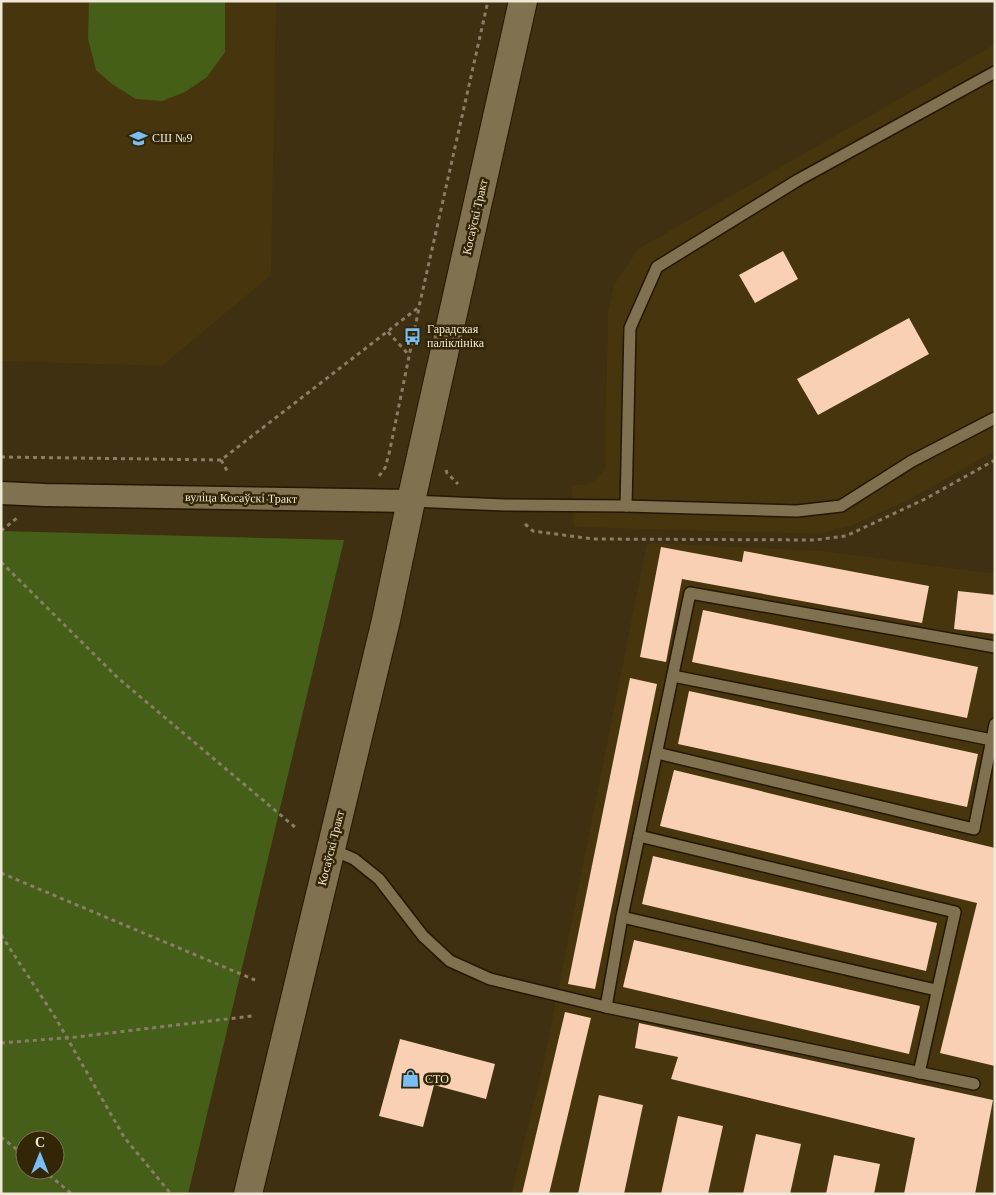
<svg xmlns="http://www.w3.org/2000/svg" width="996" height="1195" font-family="Georgia,serif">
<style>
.built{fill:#46350d}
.green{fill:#455f19;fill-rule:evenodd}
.building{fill:#fad0b4}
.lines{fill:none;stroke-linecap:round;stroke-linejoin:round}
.lane-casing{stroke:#241800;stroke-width:14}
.street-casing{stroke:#241800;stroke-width:25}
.secondary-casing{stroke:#241800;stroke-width:30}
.path{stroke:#897e65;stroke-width:3;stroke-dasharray:4 4;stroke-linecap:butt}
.lane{stroke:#807151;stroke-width:11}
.street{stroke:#807151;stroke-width:22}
.secondary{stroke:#807151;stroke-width:28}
.labels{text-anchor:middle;stroke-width:5;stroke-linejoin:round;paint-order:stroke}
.poi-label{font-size:12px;fill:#f0e8d6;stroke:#332606;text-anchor:start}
.street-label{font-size:12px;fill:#f0e8d6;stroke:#332606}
</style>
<rect width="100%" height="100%" fill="#3e3011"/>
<!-- built -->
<g class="built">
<path d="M1,1H276L271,275L162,366L1,361Z"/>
<path d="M995,44V451L908,500L851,526L819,534L574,527L572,485H585L595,480L605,469L608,312L614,285L638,249Z"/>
<path d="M647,543L822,551L995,574V1184L993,1194H511L542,1070Z"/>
</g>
<!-- green -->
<g class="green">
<path d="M89,1H225V52L207,77L185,92L162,101L136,99L112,84L96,70L88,39Z"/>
<path d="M1,531L344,540L188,1194H1ZM25,1140H55V1170H25Z"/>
</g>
<!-- building -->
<g class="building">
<path d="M783,251L798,279L755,303L739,275Z"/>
<path d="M909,318L929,354L818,415L797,379Z"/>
<path d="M661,547L742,562L744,551L929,586L922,623L682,579L666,662L640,657Z"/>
<path d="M958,591L995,595V634L954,629Z"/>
<path d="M703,610L978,667L967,718L692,662Z"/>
<path d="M630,678L657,684L595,989L568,984Z"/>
<path d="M689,691L978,754L967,807L678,744Z"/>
<path d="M674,770L995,848V1066L940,1053L977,903L660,826Z"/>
<path d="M653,856L937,923L926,971L642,904Z"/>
<path d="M634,940L920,1006L909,1054L623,987Z"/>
<path d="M565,1012L591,1018L549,1194H522Z"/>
<path d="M639,1023L993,1100L975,1194H904L915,1138L671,1079L678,1057L635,1048Z"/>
<path d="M400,1039L495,1064L486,1099L434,1085L423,1127L379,1116Z"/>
<path d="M599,1095L643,1105L624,1194H578Z"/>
<path d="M678,1116L723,1126L708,1194H661Z"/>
<path d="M756,1134L801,1144L790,1194H743Z"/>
<path d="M834,1155L880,1164L874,1194H826Z"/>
</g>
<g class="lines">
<defs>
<g id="lane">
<path d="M411,501L504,505L626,506L797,511L841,506L912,461L995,418"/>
<path d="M626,506L630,328L657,267L798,180L995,72"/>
<path d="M673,676L992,740"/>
<path d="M657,753L974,829L995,724"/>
<path d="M639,836L955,912L919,1073"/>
<path d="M331,849L354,859L379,879L423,936L450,961L490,979L606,1007L974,1084"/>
<path d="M622,917L936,990"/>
<path d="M606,1007L622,917L690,593L995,647"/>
</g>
<path id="street" d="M1,493L45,495L411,501"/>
<path id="secondary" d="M248,1194L386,620L411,501L523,1"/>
</defs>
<!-- lane casing -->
<use href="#lane" class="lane-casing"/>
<!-- street casing -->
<use href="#street" class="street-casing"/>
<!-- secondary casing -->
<use href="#secondary" class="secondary-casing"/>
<!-- path -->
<g class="path">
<path d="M388,332L409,355"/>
<path d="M1,457L221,460L419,307L488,1"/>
<path d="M221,460L229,474"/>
<path d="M446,470L447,473L458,484"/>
<path d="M379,476L385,468L389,454L419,308"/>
<path d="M525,524L533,531L593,539L815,540L846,536L925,499L995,460"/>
<path d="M1,531L18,517"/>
<path d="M1,562L118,678L296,828"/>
<path d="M1,873L255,980"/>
<path d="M1,935L55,1017L124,1137L171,1194"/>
<path d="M1,1043L76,1037L252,1016"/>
<path d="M1,1137L25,1156"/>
<path d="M43,1170L72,1194"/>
</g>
<!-- lane -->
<use href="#lane" class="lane"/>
<!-- street -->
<use href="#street" class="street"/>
<!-- secondary -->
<use href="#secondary" class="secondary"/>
</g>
<!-- icons -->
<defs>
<symbol id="school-bare" viewBox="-9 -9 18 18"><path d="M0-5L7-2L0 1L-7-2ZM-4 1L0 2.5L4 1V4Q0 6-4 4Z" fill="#76c0f7" stroke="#332606" stroke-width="2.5" paint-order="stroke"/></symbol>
<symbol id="bus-bare" viewBox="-9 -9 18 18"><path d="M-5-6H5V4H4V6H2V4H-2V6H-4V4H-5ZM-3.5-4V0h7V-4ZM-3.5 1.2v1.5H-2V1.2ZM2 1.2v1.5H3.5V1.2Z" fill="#76c0f7" stroke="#332606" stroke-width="2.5" paint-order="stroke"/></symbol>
<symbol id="shop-bare" viewBox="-9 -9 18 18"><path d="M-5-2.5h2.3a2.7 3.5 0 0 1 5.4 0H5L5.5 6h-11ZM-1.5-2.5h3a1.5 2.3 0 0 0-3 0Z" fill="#76c0f7" stroke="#332606" stroke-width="2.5" paint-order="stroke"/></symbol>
</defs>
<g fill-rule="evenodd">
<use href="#school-bare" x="126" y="126" width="25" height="25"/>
<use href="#bus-bare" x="400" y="324" width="25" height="25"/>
<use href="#shop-bare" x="398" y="1066" width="25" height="25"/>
</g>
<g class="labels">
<!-- poi labels -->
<g class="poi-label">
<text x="152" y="142">СШ №9</text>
<text x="427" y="333">Гарадская<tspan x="427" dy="14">паліклініка</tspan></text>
<text x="425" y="1083">СТО</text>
</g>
<!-- street labels -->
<g class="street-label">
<text transform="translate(475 217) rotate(-77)" y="4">Косаўскі Тракт</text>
<text transform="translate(241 498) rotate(1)" y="4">вуліца Косаўскі Тракт</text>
<text transform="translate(331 848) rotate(-76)" y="4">Косаўскі Тракт</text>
</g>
</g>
<!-- border -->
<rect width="996" height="1195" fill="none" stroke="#f0e8d6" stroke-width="5"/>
<!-- north arrow -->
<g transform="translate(40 1155)"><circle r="24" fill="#332606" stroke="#7f7459"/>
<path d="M0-4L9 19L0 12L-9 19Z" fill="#76c0f7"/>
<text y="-8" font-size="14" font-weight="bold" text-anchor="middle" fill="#f0e8d6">С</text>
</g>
</svg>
